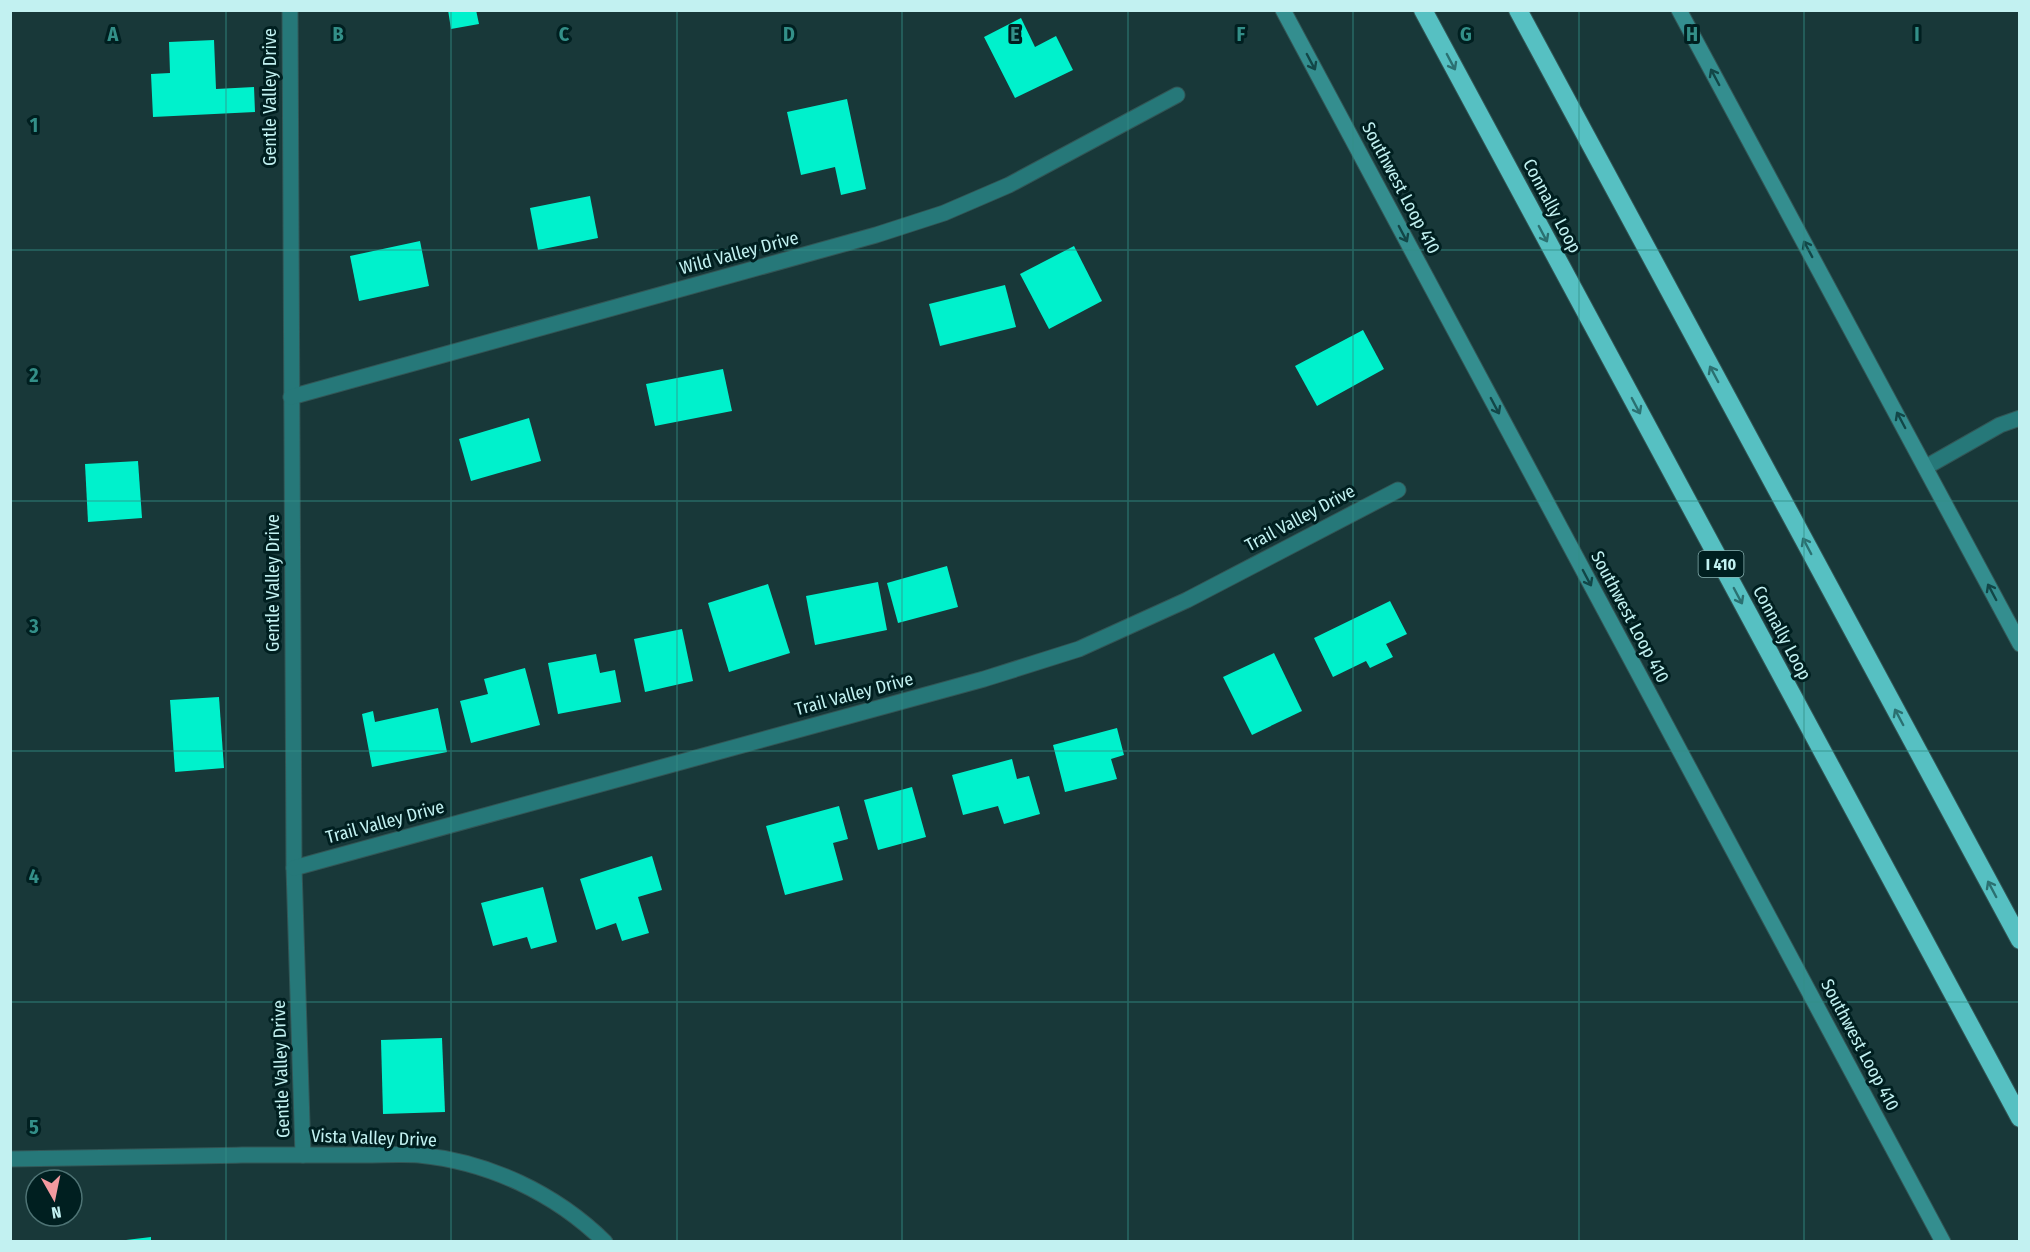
<svg xmlns="http://www.w3.org/2000/svg" width="2030" height="1252" font-family="'Fira Sans Condensed',sans-serif">
<style>
.building{fill:#00f1cc}
.lines{fill:none;stroke-linecap:round;stroke-linejoin:round}
.lane-casing{stroke:#325656;stroke-width:17}
.street-casing{stroke:#325656;stroke-width:17}
.secondary-casing{stroke:#325656;stroke-width:17}
.highway-casing{stroke:#325656;stroke-width:20}
.lane{stroke:#267879;stroke-width:15}
.street{stroke:#267879;stroke-width:15}
.secondary{stroke:#348e8f;stroke-width:15}
.highway{stroke:#56c0c2;stroke-width:18}
.oneway{stroke:#124647}
.oneway2{stroke:#2b7071}
.grid{fill:none;stroke:#338f88;stroke-width:1.5;stroke-opacity:0.55}
.labels{text-anchor:middle;stroke-width:6;stroke-linejoin:round;paint-order:stroke}
.shield{fill:#001f20;stroke:#88b2b2;stroke-width:1.5}
.shield-label{font-size:16px;font-weight:bold;fill:#c2f1f1}
.street-label{font-size:18px;fill:#c2f1f1;stroke:#001f20}
.grid-label{font-size:20px;text-anchor:middle;font-weight:bold;fill:#338f88;stroke:#001f20;stroke-width:6;stroke-linejoin:round;paint-order:stroke}
</style>
<rect width="100%" height="100%" fill="#183839"/>
<!-- building -->
<g class="building">
<path d="M448,10H476L479,24L451,29Z"/>
<path d="M1021,18L1035,47L1056,36L1073,70L1015,98L984,37Z"/>
<path d="M214,40L216,89L254,87L255,112L153,117L151,74L170,73L169,42Z"/>
<path d="M847,99L866,189L841,195L835,167L801,175L787,112Z"/>
<path d="M590,196L598,238L538,250L530,208Z"/>
<path d="M420,241L429,286L359,301L350,256Z"/>
<path d="M1074,246L1102,301L1049,329L1020,274Z"/>
<path d="M1005,285L1016,327L940,346L929,304Z"/>
<path d="M1363,330L1384,369L1317,406L1295,366Z"/>
<path d="M723,369L732,411L655,426L646,384Z"/>
<path d="M529,418L541,461L471,481L459,439Z"/>
<path d="M138,461L142,518L88,522L85,464Z"/>
<path d="M947,566L958,607L898,623L887,583Z"/>
<path d="M878,582L887,630L815,645L806,596Z"/>
<path d="M768,584L790,653L729,672L708,603Z"/>
<path d="M1390,601L1407,634L1386,644L1393,657L1370,668L1366,661L1333,677L1314,638Z"/>
<path d="M682,629L693,681L645,692L634,639Z"/>
<path d="M1274,653L1302,711L1252,735L1223,677Z"/>
<path d="M596,654L600,673L615,670L621,702L558,714L548,663Z"/>
<path d="M525,668L540,725L471,743L460,701L488,694L484,679Z"/>
<path d="M219,697L224,768L175,772L170,700Z"/>
<path d="M438,708L447,752L372,767L362,714L373,711L375,722Z"/>
<path d="M1117,728L1124,755L1111,759L1117,779L1065,792L1053,745Z"/>
<path d="M1012,759L1017,779L1029,776L1040,814L1004,824L998,806L963,815L952,775Z"/>
<path d="M912,787L926,837L878,850L864,800Z"/>
<path d="M839,806L848,839L833,843L843,880L785,895L766,826Z"/>
<path d="M652,856L662,890L638,897L649,933L622,941L616,923L596,930L580,879Z"/>
<path d="M543,887L557,942L531,949L527,937L493,946L481,903Z"/>
<path d="M442,1038L445,1112L383,1114L381,1040Z"/>
<path d="M151,1237V1242H126V1240Z"/>
</g>
<g class="lines">
<defs>
<path id="lane" d="M1926,467L2000,425L2020,418"/>
<g id="street">
<path d="M290,10L294,868L303,1155"/>
<path d="M291,397L876,235L944,213L1009,185L1177,95"/>
<path d="M294,868L984,679L1079,649L1187,600L1398,490"/>
<path d="M10,1159C88,1158 165,1157 242,1155C283,1155 324,1155 365,1155C383,1155 401,1154 419,1155C489,1162 555,1193 605,1242"/>
</g>
<g id="secondary">
<path d="M1283,10L1943,1242"/>
<path d="M1679,10L2020,644"/>
</g>
<g id="highway">
<path d="M1423,10L2020,1118"/>
<path d="M1518,10L2020,940"/>
</g>
</defs>
<!-- lane casing -->
<use href="#lane" class="lane-casing"/>
<!-- street casing -->
<use href="#street" class="street-casing"/>
<!-- secondary casing -->
<use href="#secondary" class="secondary-casing"/>
<!-- highway casing -->
<use href="#highway" class="highway-casing"/>
<!-- lane -->
<use href="#lane" class="lane"/>
<!-- street -->
<use href="#street" class="street"/>
<!-- secondary -->
<use href="#secondary" class="secondary"/>
<!-- highway -->
<use href="#highway" class="highway"/>
</g>
<!-- one-way arrows -->
<defs><path id="oneway-shaft" d="M-6 0H5M1.5-3L5.5 0L1.5 3" fill="none" stroke-width="1.6" stroke-linecap="round" stroke-linejoin="round" transform="scale(1.5)"/></defs>
<g class="oneway">
<use href="#oneway-shaft" transform="translate(1311 62) rotate(62)"/>
<use href="#oneway-shaft" transform="translate(1715 77) rotate(-118)"/>
<use href="#oneway-shaft" transform="translate(1403 234) rotate(62)"/>
<use href="#oneway-shaft" transform="translate(1808 249) rotate(-118)"/>
<use href="#oneway-shaft" transform="translate(1495 406) rotate(62)"/>
<use href="#oneway-shaft" transform="translate(1901 420) rotate(-118)"/>
<use href="#oneway-shaft" transform="translate(1587 578) rotate(62)"/>
<use href="#oneway-shaft" transform="translate(1992 592) rotate(-118)"/>
</g>
<g class="oneway2">
<use href="#oneway-shaft" transform="translate(1451 62) rotate(62)"/>
<use href="#oneway-shaft" transform="translate(1543 234) rotate(62)"/>
<use href="#oneway-shaft" transform="translate(1714 374) rotate(-118)"/>
<use href="#oneway-shaft" transform="translate(1636 406) rotate(62)"/>
<use href="#oneway-shaft" transform="translate(1807 546) rotate(-118)"/>
<use href="#oneway-shaft" transform="translate(1738 596) rotate(62)"/>
<use href="#oneway-shaft" transform="translate(1899 717) rotate(-118)"/>
<use href="#oneway-shaft" transform="translate(1992 889) rotate(-118)"/>
</g>
<!-- grid -->
<path class="grid" d="M226,10V1242M451,10V1242M677,10V1242M902,10V1242M1128,10V1242M1353,10V1242M1579,10V1242M1804,10V1242M10,250H2020M10,501H2020M10,751H2020M10,1002H2020"/>
<g class="labels">
<!-- shield labels -->
<rect class="shield" x="1698.5" y="551" width="45" height="26" rx="4.5"/>
<g class="shield-label">
<text x="1721" y="570">I 410</text>
</g>
<!-- street labels -->
<g class="street-label">
<text transform="translate(270 97) rotate(-90)" y="6">Gentle Valley Drive</text>
<text transform="translate(1401 188) rotate(62)" y="6">Southwest Loop 410</text>
<text transform="translate(1552 206) rotate(62)" y="6">Connally Loop</text>
<text transform="translate(739 253) rotate(-15)" y="6">Wild Valley Drive</text>
<text transform="translate(1300 518) rotate(-28)" y="6">Trail Valley Drive</text>
<text transform="translate(273 583) rotate(-90)" y="6">Gentle Valley Drive</text>
<text transform="translate(1630 617) rotate(62)" y="6">Southwest Loop 410</text>
<text transform="translate(1782 633) rotate(62)" y="6">Connally Loop</text>
<text transform="translate(854 694) rotate(-15)" y="6">Trail Valley Drive</text>
<text transform="translate(385 822) rotate(-15)" y="6">Trail Valley Drive</text>
<text transform="translate(1860 1045) rotate(62)" y="6">Southwest Loop 410</text>
<text transform="translate(281 1069) rotate(-92)" y="6">Gentle Valley Drive</text>
<text transform="translate(374 1138) rotate(2)" y="6">Vista Valley Drive</text>
</g>
</g>
<g class="grid-label">
<text x="113" y="41">A</text>
<text x="338" y="41">B</text>
<text x="564" y="41">C</text>
<text x="789" y="41">D</text>
<text x="1015" y="41">E</text>
<text x="1241" y="41">F</text>
<text x="1466" y="41">G</text>
<text x="1692" y="41">H</text>
<text x="1917" y="41">I</text>
<text x="34" y="132">1</text>
<text x="34" y="382">2</text>
<text x="34" y="633">3</text>
<text x="34" y="883">4</text>
<text x="34" y="1134">5</text>
</g>
<!-- border -->
<rect width="2030" height="1252" fill="none" stroke="#c2f1f1" stroke-width="24"/>
<!-- north arrow -->
<g transform="translate(54 1198) rotate(171)"><circle r="28" fill="#001f20" stroke="#4e7374" stroke-width="1.5"/>
<path d="M0-4.5L10 22L0 15L-10 22Z" fill="#f49aa0"/>
<text y="-9" font-size="16" font-weight="bold" text-anchor="middle" fill="#c2f1f1">N</text>
</g>
</svg>
